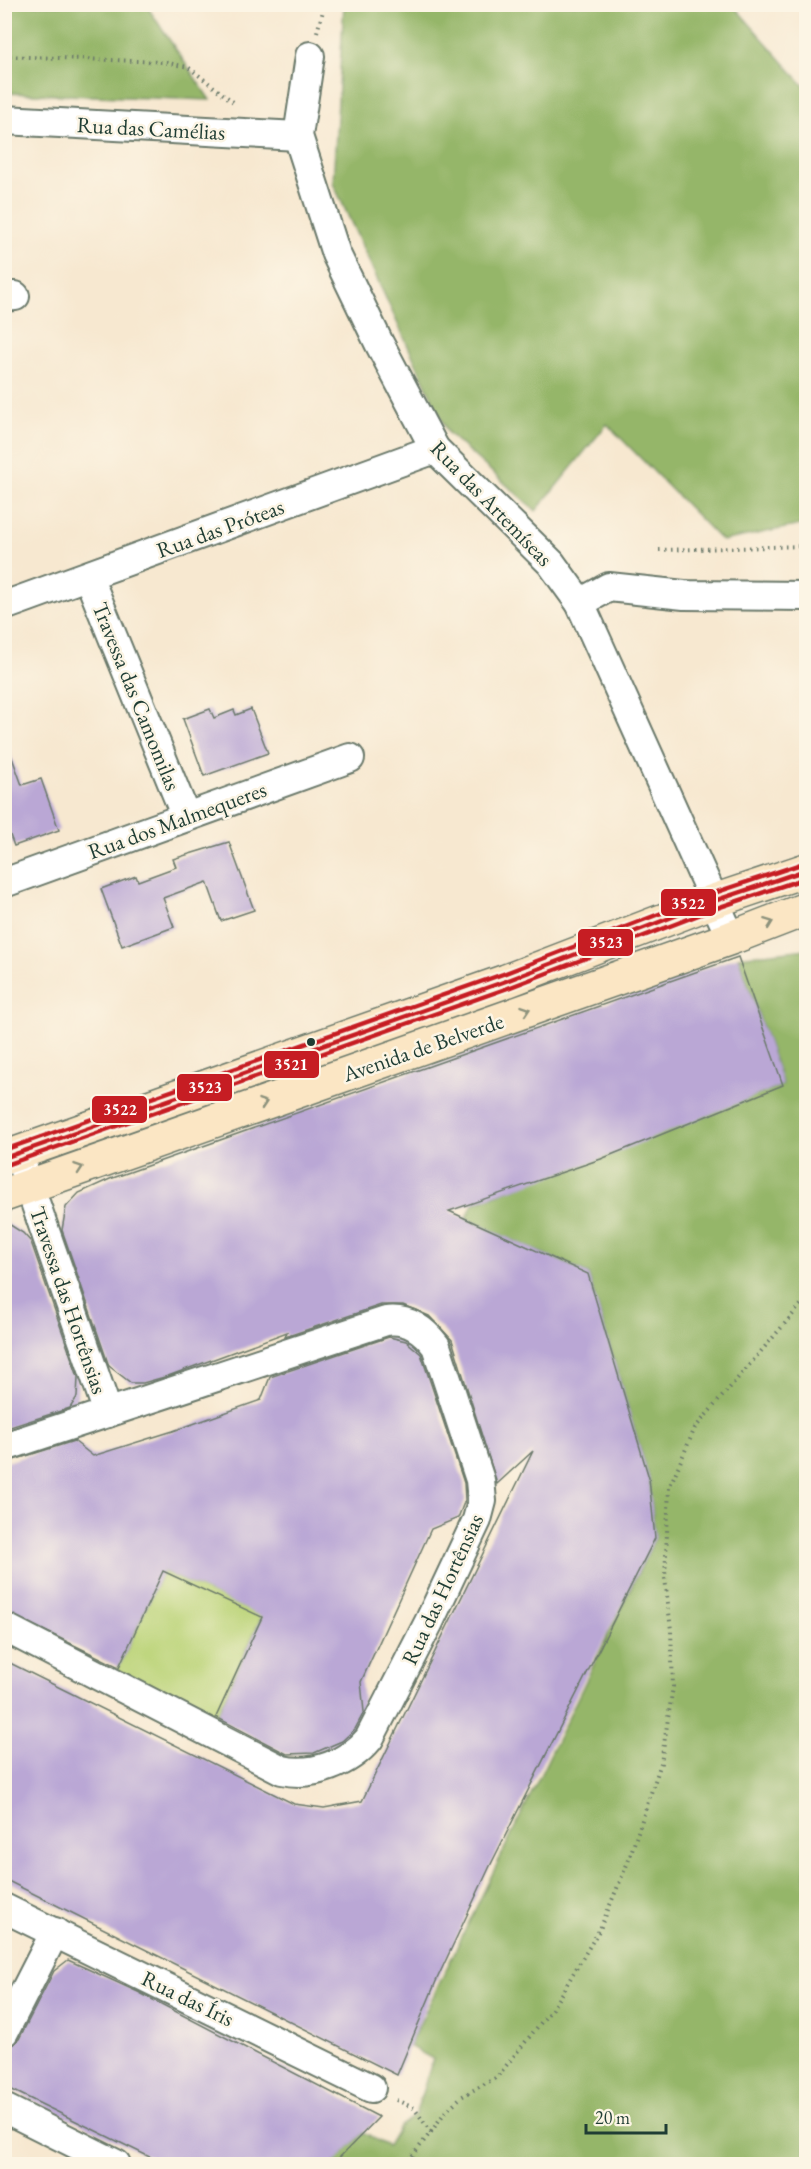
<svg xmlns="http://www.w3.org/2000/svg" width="811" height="2169" font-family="'EB Garamond',serif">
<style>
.green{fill:#bcd479;stroke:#6e8856;stroke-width:1.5}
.forest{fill:#95b669;stroke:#5a7a4e;stroke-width:1.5}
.building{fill:#baa7d5}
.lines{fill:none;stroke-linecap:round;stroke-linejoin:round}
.street-casing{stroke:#6b796b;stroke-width:32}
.secondary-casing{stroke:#6b796b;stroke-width:36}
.path{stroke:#6b796b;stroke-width:4;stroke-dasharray:1.5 4.5;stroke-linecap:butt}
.street{stroke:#fff;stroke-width:28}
.secondary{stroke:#fbe6c4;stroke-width:33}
.bus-1-casing{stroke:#fcf5e5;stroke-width:9}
.bus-2-casing{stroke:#fcf5e5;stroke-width:9}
.bus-3-casing{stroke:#fcf5e5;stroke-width:9}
.bus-1{stroke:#c61d23;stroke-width:4.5}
.bus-2{stroke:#c61d23;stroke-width:4.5}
.bus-3{stroke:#c61d23;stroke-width:4.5}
.oneway{stroke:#8d927c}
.bus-dot{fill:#1f3d34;stroke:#fcf5e5;stroke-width:2}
.labels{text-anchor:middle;stroke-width:5;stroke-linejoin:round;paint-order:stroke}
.street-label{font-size:22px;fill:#1f3d34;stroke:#fcf5e5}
.line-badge{stroke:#fcf5e5;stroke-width:2}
.badge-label{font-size:16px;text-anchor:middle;font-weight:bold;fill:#fff}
</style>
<rect width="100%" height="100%" fill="#fcf5e5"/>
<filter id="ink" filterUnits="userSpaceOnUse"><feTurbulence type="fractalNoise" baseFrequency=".0167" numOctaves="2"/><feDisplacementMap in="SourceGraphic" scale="12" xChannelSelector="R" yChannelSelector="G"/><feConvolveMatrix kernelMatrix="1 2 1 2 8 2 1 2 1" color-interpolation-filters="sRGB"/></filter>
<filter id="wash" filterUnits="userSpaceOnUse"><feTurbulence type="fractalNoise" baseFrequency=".008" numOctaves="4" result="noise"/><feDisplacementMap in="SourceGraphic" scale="24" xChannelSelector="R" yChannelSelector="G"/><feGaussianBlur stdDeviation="1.35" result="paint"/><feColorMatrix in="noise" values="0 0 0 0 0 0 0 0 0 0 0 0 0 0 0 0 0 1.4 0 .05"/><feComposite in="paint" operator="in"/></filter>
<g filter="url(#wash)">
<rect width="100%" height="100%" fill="#f7e8d0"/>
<!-- green -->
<path class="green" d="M163,1571L262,1616L215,1719L116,1673Z"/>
<!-- forest -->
<g class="forest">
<path d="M344,4L733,5L806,88V524L722,541L607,424L536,511L448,433L333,183Z"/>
<path d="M146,5L210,100L5,93V5Z"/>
<path d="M806,949V2164H332L363,2133L388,2146L399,2127L415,2115L433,2059L409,2046L655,1538L649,1478L588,1274L466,1219L473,1204L783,1085L738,957Z"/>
</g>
<g id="blocks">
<!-- building -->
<g class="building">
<path d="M210,709L214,718L234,710L236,715L251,709L268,753L204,776L183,719Z"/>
<path d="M4,744H7L22,785L41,779L59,830L14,846L4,819Z"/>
<path d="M229,842L254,910L221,921L207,882L163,898L174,927L122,946L101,889L136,876L138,881L176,867L173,859Z"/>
<path d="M738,957L783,1085L601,1159L449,1211L588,1274L649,1478L655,1538L490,1866L437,1979L397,2075L4,1879V1660L294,1804L324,1808L362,1801L533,1451L497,1484L452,1340L429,1316L403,1305H381L285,1337L287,1332L168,1376L143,1383H131L109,1366L62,1230L66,1207L79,1193L110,1179Z"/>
<path d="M4,1221L23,1233L31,1242L78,1377L77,1397L70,1408L4,1429Z"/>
<path d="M389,1337L406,1341L421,1354L464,1483L465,1500L458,1518L431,1529L361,1682L364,1712L355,1729L342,1741L314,1753L287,1754L216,1717L262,1617L163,1571L119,1667L4,1611V1463L74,1441L93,1456L173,1431L261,1400L270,1377Z"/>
<path d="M68,1960L138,1992L379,2117L333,2164H164L4,2086L10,2047L19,2039L54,1971Z"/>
</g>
</g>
</g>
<g filter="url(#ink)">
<use href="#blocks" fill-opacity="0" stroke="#6b796b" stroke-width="1.5"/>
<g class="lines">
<defs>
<g id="street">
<path d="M310,56L298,136L336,254L379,343L435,449L551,563L580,603L731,938"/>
<path d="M4,120L298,136"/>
<path d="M4,297L15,296"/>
<path d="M88,576L186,817"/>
<path d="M580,603L609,587L684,595L806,596"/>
<path d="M4,606L435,449"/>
<path d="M4,883L350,758"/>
<path d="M18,1153L108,1413"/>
<path d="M4,1447L386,1321C408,1318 423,1329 436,1346L480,1480L482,1501L477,1520L429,1622L369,1739C349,1763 313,1777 282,1770L4,1627"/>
<path d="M4,1908L371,2088"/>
<path d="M4,2032L55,1932"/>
<path d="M4,2108L116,2164"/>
</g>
<g id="secondary">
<path d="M4,1158L506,981L714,901L806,870"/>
<path d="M4,1195L731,938L806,909"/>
</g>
</defs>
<!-- street casing -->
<use href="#street" class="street-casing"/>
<!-- secondary casing -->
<use href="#secondary" class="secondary-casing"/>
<!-- path -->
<g class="path">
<path d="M317,32L325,4"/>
<path d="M4,56L163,62L188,67L236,104"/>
<path d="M659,550L806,546"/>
<path d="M396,2100L414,2108L431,2132L406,2164"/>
<path d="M431,2132L445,2112L461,2097L497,2077L552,2009L600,1929L628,1862L661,1763L673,1687L671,1630L665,1578L669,1488L695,1428L806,1299"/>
</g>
<!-- street -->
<use href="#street" class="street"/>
<!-- secondary -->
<use href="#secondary" class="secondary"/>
<defs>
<path id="bus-1" d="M4,1158L506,981L714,901L806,870"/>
<path id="bus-2" d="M6,1165L508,988L717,908L806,878"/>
<path id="bus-3" d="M4,1150L503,974L711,894L804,863"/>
</defs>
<!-- bus-1 casing -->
<use href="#bus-1" class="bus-1-casing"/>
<!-- bus-2 casing -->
<use href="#bus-2" class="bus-2-casing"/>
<!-- bus-3 casing -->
<use href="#bus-3" class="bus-3-casing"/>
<!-- bus-1 -->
<use href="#bus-1" class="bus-1"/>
<!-- bus-2 -->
<use href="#bus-2" class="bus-2"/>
<!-- bus-3 -->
<use href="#bus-3" class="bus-3"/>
</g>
<!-- one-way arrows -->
<defs><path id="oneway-chevron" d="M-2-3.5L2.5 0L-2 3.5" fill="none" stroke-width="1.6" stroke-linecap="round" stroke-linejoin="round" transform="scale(1.5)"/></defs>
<g class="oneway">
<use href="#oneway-chevron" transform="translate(769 923) rotate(-21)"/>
<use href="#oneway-chevron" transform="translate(526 1010) rotate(-19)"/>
<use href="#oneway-chevron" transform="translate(263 1103) rotate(-19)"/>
<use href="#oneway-chevron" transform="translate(79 1168) rotate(-19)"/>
</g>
</g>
<!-- markers -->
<circle class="bus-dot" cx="311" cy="1042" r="5"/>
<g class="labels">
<!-- street labels -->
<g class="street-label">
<text transform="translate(151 128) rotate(3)" y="8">Rua das Camélias</text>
<text transform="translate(492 503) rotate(46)" y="8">Rua das Artemíseas</text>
<text transform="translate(220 528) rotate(-20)" y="8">Rua das Próteas</text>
<text transform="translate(137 696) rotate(68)" y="8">Travessa das Camomilas</text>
<text transform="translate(177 820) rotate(-20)" y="8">Rua dos Malmequeres</text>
<text transform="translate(423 1047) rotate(-19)" y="8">Avenida de Belverde</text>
<text transform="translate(69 1300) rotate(71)" y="8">Travessa das Hortênsias</text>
<text transform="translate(442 1589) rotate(-65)" y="8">Rua das Hortênsias</text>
<text transform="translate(188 1998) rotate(26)" y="8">Rua das Íris</text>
</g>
</g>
<g class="line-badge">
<rect x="660" y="888" width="57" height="29" rx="6" fill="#c61d23"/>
<rect x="577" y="928" width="57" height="29" rx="6" fill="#c61d23"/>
<rect x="263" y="1050" width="57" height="29" rx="6" fill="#c61d23"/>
<rect x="176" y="1073" width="57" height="29" rx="6" fill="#c61d23"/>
<rect x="91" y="1095" width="57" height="29" rx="6" fill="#c61d23"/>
</g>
<g class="badge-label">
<text x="688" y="909">3522</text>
<text x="606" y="948">3523</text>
<text x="291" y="1070">3521</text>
<text x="205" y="1093">3523</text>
<text x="120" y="1115">3522</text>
</g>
<!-- margin -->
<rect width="811" height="2169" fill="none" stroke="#fcf5e5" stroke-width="24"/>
<!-- scale -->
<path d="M586 2124v9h80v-9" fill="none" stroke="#1f3d34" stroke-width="3"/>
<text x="595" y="2124" font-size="18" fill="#1f3d34" stroke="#fcf5e5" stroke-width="4.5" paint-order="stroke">20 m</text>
</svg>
